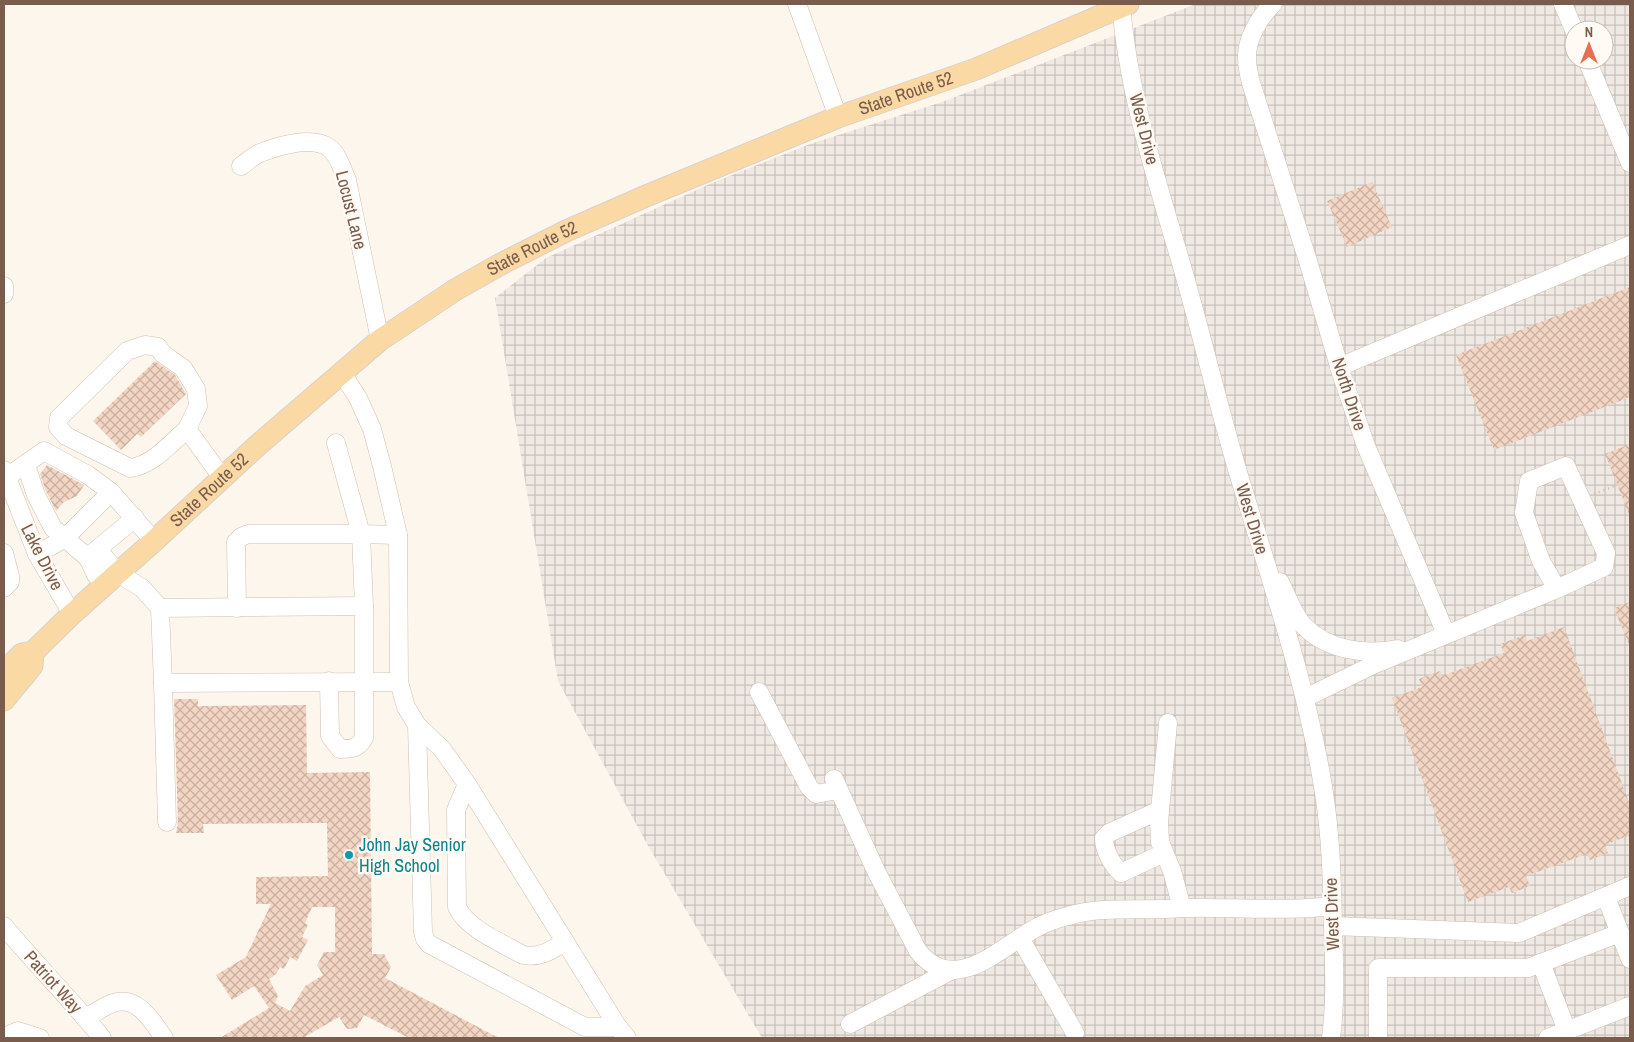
<svg xmlns="http://www.w3.org/2000/svg" width="1634" height="1042" font-family="'Archivo Narrow',sans-serif">
<style>
.industrial{fill:url(#industrial-grid);fill-rule:evenodd}
.building{fill:url(#building-cross-hatch);fill-rule:evenodd}
.lines{fill:none;stroke-linecap:round;stroke-linejoin:round}
.minor-casing{stroke:#d1beb0;stroke-width:19}
.major-casing{stroke:#dad1cd;stroke-width:23}
.path{stroke:#d9b8a5;stroke-width:2.5;stroke-dasharray:1 4;stroke-linecap:butt}
.minor{stroke:#fff;stroke-width:18}
.major{stroke:#fbd9a5;stroke-width:21}
.culture-dot{fill:#0f9aa8;stroke:#fffaf3;stroke-width:2}
.labels{text-anchor:middle;stroke-width:5;stroke-linejoin:round;paint-order:stroke}
.street-label{font-size:18px;fill:#7a5c4d;stroke:#fffaf3}
.culture-label{font-size:18px;fill:#0d838f;stroke:#fffaf3;text-anchor:start}
</style>
<defs>
<pattern id="industrial-grid" width="8" height="8" patternUnits="userSpaceOnUse" patternTransform="scale(1.25)"><rect width="8" height="8" fill="#efe9e4"/><path d="M0 4h8M4 0v8" fill="none" stroke="#c7c0bb"/></pattern>
<pattern id="building-cross-hatch" width="8" height="8" patternUnits="userSpaceOnUse" patternTransform="scale(1.25)"><rect width="8" height="8" fill="#f3d5c3"/><path d="M0 0l8 8M0 8l8-8" fill="none" stroke="#cab0a1"/></pattern>
</defs>
<rect width="100%" height="100%" fill="#fdf6ec"/>
<!-- industrial -->
<path class="industrial" d="M1196,4H1630V1038H762L647,844L558,681L495,298L546,258L712,183L810,144L942,102ZM1574,30H1604V60H1574Z"/>
<!-- building -->
<g class="building">
<path d="M1372,182L1392,227L1347,247L1327,201Z"/>
<path d="M1630,287V397L1494,450L1456,355Z"/>
<path d="M155,361L175,375L186,394L141,437L137,434L121,450L93,421Z"/>
<path d="M1630,444V517L1605,454Z"/>
<path d="M47,465L84,485L77,496L64,502L56,511L46,491L40,474Z"/>
<path d="M1630,602V647L1614,608Z"/>
<path d="M1564,627L1630,805V835L1605,845L1608,853L1590,860L1587,854L1526,876L1530,886L1512,893L1509,887L1468,902L1392,698L1422,687L1419,679L1440,671L1442,676L1504,653L1500,644L1525,635L1527,641Z"/>
<path d="M174,699H198V706L306,705L307,773L370,772L372,954H384L391,967L385,978L499,1038H409L364,1015L357,1028L347,1029L339,1017L303,1038H220L269,1008L254,986L232,1000L216,975L246,957L271,904H256V877L328,876L327,823L203,824L204,833H176L178,822ZM312,907H335V952H324L317,965L323,975L305,986L290,1011L275,1003L278,996L269,979L276,974L280,967L284,969L290,957L297,961L308,940L302,937L308,925L305,923Z"/>
</g>
<g class="lines">
<defs>
<g id="minor">
<path d="M797,4L838,117"/>
<path d="M1121,4C1128,93 1156,178 1181,263C1201,332 1217,401 1237,469C1269,576 1307,683 1324,793C1331,837 1332,882 1333,926C1334,964 1336,1001 1331,1038"/>
<path d="M1273,4C1259,17 1246,40 1247,59C1247,67 1249,75 1251,83L1308,261L1341,373L1366,446L1446,634"/>
<path d="M1563,4L1574,30"/>
<path d="M1587,60L1630,163"/>
<path d="M241,166C247,162 253,156 260,153C278,146 310,136 328,147C338,153 342,169 347,180L380,340"/>
<path d="M4,286V294"/>
<path d="M1339,367L1630,245"/>
<path d="M342,373L358,398L372,429L382,466L398,535L399,682L406,707L417,725L442,749L467,784L618,1027L627,1038"/>
<path d="M187,429C171,443 152,466 130,468L66,436L58,427L59,418L127,351L145,345L158,347L163,354L183,368L196,389L198,406L187,429L223,479"/>
<path d="M336,443L361,534L398,535"/>
<path d="M26,465L36,495L53,528L88,558L96,575L105,584"/>
<path d="M4,470L37,554L72,614"/>
<path d="M4,479L44,451L88,475L111,492L154,541"/>
<path d="M98,550L118,573L142,588L160,608L163,683L399,682"/>
<path d="M4,553L10,576V582L4,588"/>
<path d="M37,554L64,539L111,492"/>
<path d="M89,556L135,518"/>
<path d="M1280,582C1286,594 1295,618 1304,626C1328,651 1366,655 1398,649"/>
<path d="M160,608L364,606"/>
<path d="M237,608L236,542L241,537L248,534H361L364,606V738C358,749 351,749 340,749L330,736L329,681"/>
<path d="M163,683L167,822"/>
<path d="M759,692L809,787L816,794L838,790"/>
<path d="M1305,698L1373,665L1557,589L1604,567L1606,553L1566,466L1529,481L1524,513L1541,561L1557,589"/>
<path d="M1168,723L1159,822L1160,842L1172,871L1182,908"/>
<path d="M417,725L423,932L425,939L429,944L585,1027H618"/>
<path d="M834,779L877,873L918,951C952,994 995,953 1029,932C1040,925 1055,919 1068,916C1099,907 1130,910 1162,909C1178,909 1195,907 1211,908C1252,908 1292,911 1332,906"/>
<path d="M467,784L456,810L457,907C467,929 502,943 523,955C540,958 550,951 565,942"/>
<path d="M1160,810L1109,833L1104,838C1104,850 1112,865 1121,873L1164,853"/>
<path d="M1606,897L1630,959"/>
<path d="M4,926C35,964 71,999 102,1038"/>
<path d="M1333,926L1519,933L1630,886"/>
<path d="M1020,938L1075,1033"/>
<path d="M1541,963L1567,1031"/>
<path d="M85,1018C94,1014 104,1006 113,1003C138,995 152,1021 164,1038"/>
<path d="M850,1024L950,971"/>
<path d="M4,1037L18,1031L40,1038"/>
<path d="M1378,1038V968H1528L1620,933"/>
<path d="M1548,1038L1630,1006"/>
</g>
<g id="major">
<path id="s1" d="M4,672L22,654L33,652L72,614L154,541L258,445L380,340L455,290L499,265L566,231L646,196L838,117L976,69L1128,4"/>
<path d="M4,700L32,666L33,652"/>
</g>
</defs>
<!-- minor casing -->
<use href="#minor" class="minor-casing"/>
<!-- major casing -->
<use href="#major" class="major-casing"/>
<!-- path -->
<path class="path" d="M1594,494L1617,485"/>
<!-- minor -->
<use href="#minor" class="minor"/>
<!-- major -->
<use href="#major" class="major"/>
</g>
<!-- markers -->
<circle class="culture-dot" cx="349" cy="855" r="5"/>
<g class="labels">
<!-- street labels -->
<g class="street-label">
<text dy="6" stroke="none"><textPath href="#s1" startOffset="1086">State Route 52</textPath></text>
<text transform="translate(1144 129) rotate(76)" y="6">West Drive</text>
<text transform="translate(351 210) rotate(76)" y="6">Locust Lane</text>
<text dy="6" stroke="none"><textPath href="#s1" startOffset="681">State Route 52</textPath></text>
<text transform="translate(1349 394) rotate(72)" y="6">North Drive</text>
<text dy="6" stroke="none"><textPath href="#s1" startOffset="276">State Route 52</textPath></text>
<text transform="translate(1252 519) rotate(73)" y="6">West Drive</text>
<text transform="translate(42 557) rotate(63)" y="6">Lake Drive</text>
<text transform="translate(1332 914) rotate(-92)" y="6">West Drive</text>
<text transform="translate(53 982) rotate(48)" y="6">Patriot Way</text>
</g>
<!-- culture labels -->
<g class="culture-label">
<text x="359" y="851">John Jay Senior<tspan x="359" dy="21">High School</tspan></text>
</g>
</g>
<!-- border -->
<rect width="1634" height="1042" fill="none" stroke="#7a5c4d" stroke-width="10"/>
<!-- north arrow -->
<g transform="translate(1589 45)"><circle r="24" fill="#fffaf3" stroke="#cabbb1"/>
<path d="M0-4L9 19L0 12L-9 19Z" fill="#e76f51"/>
<text y="-8" font-size="14" font-weight="bold" text-anchor="middle" fill="#7a5c4d">N</text>
</g>
</svg>
